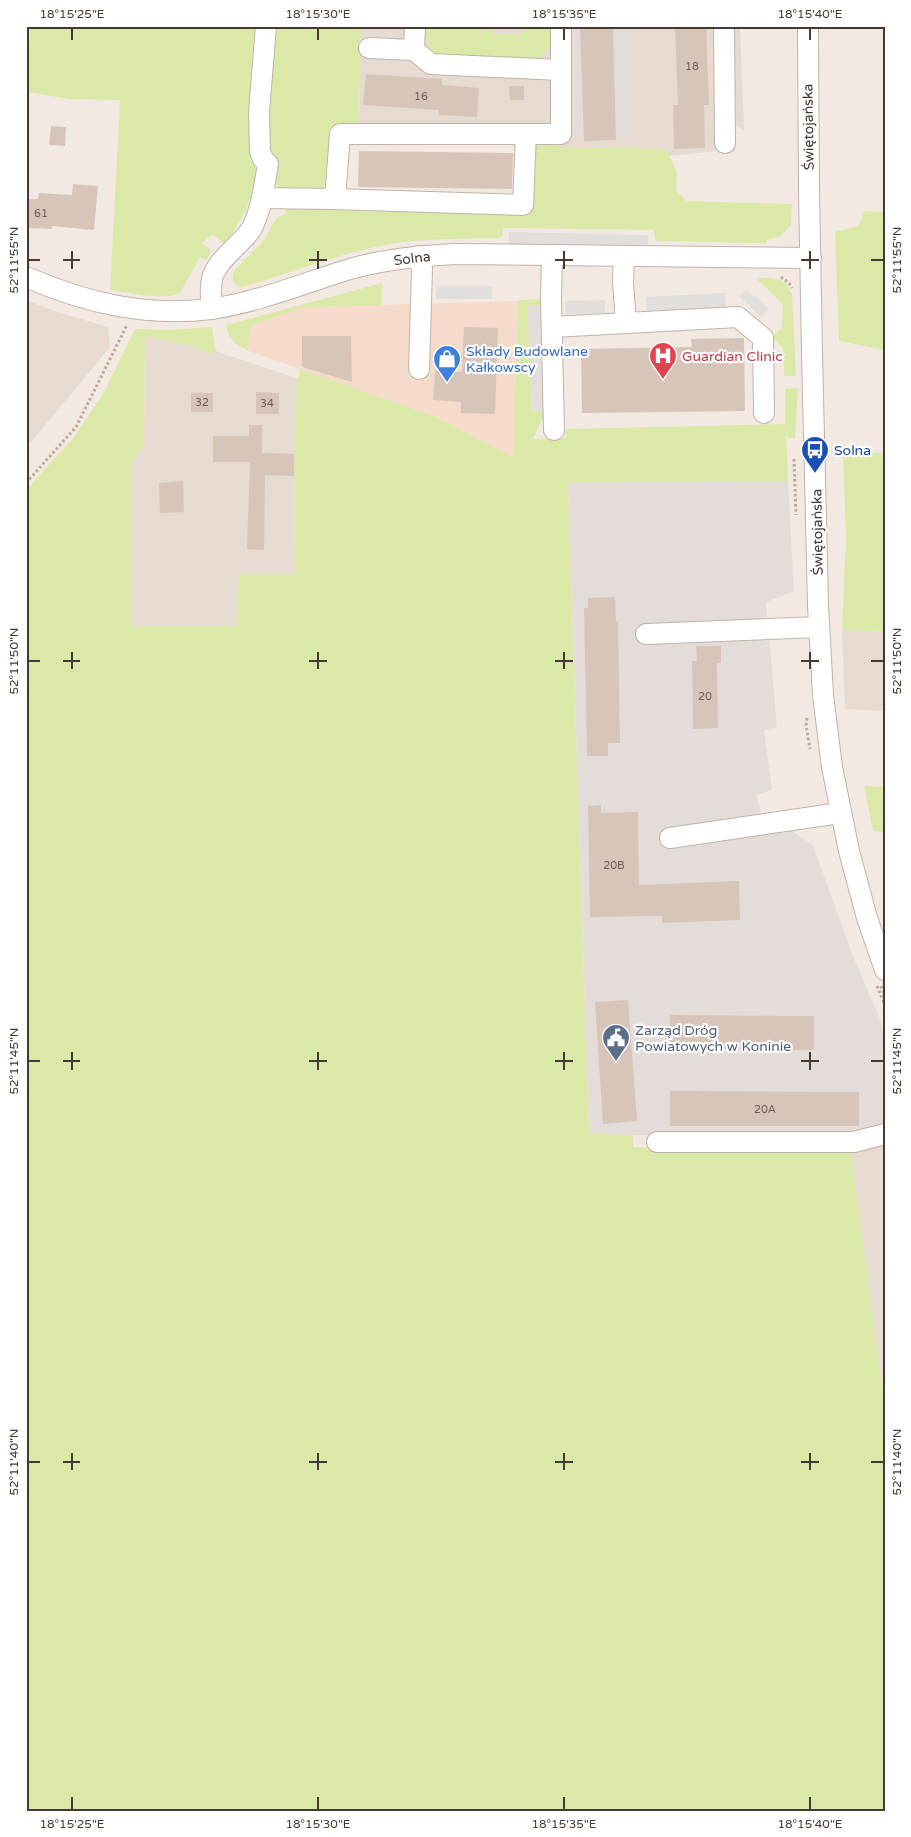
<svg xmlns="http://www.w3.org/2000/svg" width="911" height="1837" font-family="'Varela Round',sans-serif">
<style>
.residential{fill:#e7dad0}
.commercial{fill:#f6dbcb}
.industrial{fill:#e4dcd8}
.green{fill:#dbe9a8}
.parking{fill:#e2dedb}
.building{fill:#d7c5ba}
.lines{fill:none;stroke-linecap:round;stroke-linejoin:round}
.minor-casing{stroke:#c1b2a8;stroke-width:22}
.path{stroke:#c0a795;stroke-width:3;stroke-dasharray:2.5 2.5;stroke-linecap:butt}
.minor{stroke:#fff;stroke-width:20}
.ticks{fill:none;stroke:#443933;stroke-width:2}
.labels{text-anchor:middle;stroke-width:4.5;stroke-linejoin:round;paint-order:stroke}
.number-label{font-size:11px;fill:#695c55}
.street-label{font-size:14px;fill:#443933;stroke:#fff}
.shop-label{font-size:14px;fill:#366cbe;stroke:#fff;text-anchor:start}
.health-label{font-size:14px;fill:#be3a42;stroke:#fff;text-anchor:start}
.transit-label{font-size:14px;fill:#164399;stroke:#fff;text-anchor:start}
.service-label{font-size:14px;fill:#4e5e75;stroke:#fff;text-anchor:start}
.neatline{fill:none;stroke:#443933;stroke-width:2}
.ticks-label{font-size:12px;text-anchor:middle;fill:#443933}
</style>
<rect width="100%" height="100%" fill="#f2eae2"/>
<!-- residential -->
<g class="residential">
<path d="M361,26H740L744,130L736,125L735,152L717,151L669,156L667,150L627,147L576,148L359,123Z"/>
<path d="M26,300L54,311L108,327L110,347L26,448Z"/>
<path d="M145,336L191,346L214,354L216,351L298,379L294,476L295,574L237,626H132V459L144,445Z"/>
<path d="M842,629L885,632V711L845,709Z"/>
<path d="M885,1141V1407L851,1150Z"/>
</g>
<!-- commercial -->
<path class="commercial" d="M518,301L513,457L436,417L249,351L248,345L251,325L305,307Z"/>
<!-- industrial -->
<g class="industrial">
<path d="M565,26H633V140L618,142L615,140L584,141L565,137Z"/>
<path d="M788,481L794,591L766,602L777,727L764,730L772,790L756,795L768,834L792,831L813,845L851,951L885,1032V1124L846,1136L633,1135L589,1133L568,482Z"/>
</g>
<!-- green -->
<g class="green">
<path d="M30,26H258L256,156L255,168L259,171L246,211L227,241L223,243L213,234L202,243L210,249V254L206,260L200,257L180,293C163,301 129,293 110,290L120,100L70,99L26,92Z"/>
<path d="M272,26H361L359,128L330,127L326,183L323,189L282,191L275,182L279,159L265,156Z"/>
<path d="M419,26H492V34H523L524,26H551L550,47L536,60L457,56L432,53C427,44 427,33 419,26Z"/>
<path d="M529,143L576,148L627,147L667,150L677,172L676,191L687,201L792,204L791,226L779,237L767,239V243L658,241L655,239L654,230L503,228V235L500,238C464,239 426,238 390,244C342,253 294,271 247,286L239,287C234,284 231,280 233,274C235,267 256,250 262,242C271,232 272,216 286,214L285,207L358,211L528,213Z"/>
<path d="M865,211L885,212V350L839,341L835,232L858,226Z"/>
<path d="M756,278C772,278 785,276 792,294L796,376H784L783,348L772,337L782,328L783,304Z"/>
<path d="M382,283V305L305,307L251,325L248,345L249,351C236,345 229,340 226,325Z"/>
<path d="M542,299V305L529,306L532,412H545L533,439L566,438L565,429L785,424V389L798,388L795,438H788L786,430L788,481L568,482L589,1133L633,1135V1147L851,1150L885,1407V1811H26V490L73,438L102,396L135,329L171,330L212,327L216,351L214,354L191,346L145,336L144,445L132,460V626H237L239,574H295L294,454L297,385L300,369L436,417L513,457L518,301L520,300Z"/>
<path d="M843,451L885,453V632L842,629L846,539Z"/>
<path d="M864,786L885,787V832L873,831Z"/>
</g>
<!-- parking -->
<g class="parking">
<path d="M366,41L410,43V64L365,63Z"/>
<path d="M509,232L648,235V247L509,245Z"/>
<rect x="436" y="286" width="56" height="13"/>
<path d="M746,290L754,297L756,296L769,309L761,317L739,296Z"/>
<path d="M725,293L726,307L647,311L646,297Z"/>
<path d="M605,300V313L566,314L565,301Z"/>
<path d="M542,305L545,412H532L528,306Z"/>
</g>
<!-- building -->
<g class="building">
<path d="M580,26H613L616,140L584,141Z"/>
<path d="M675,26H706L709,105H704L705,148L674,149L673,105H678Z"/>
<path d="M366,74L442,79V85L479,88L477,117L439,115V110L363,105Z"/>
<path d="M509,86H524V100H510Z"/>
<path d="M51,126L66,127L65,146L49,145Z"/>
<path d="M359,151L513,153L512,189L358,187Z"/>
<path d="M73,184L98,186L94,230L52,226V229L28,228L29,199H38L39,193L72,195Z"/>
<path d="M464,327L498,328L495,414L461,413V402L433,400L435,370L462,372Z"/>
<path d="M302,336H351L352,382L302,367Z"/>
<path d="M744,338L745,411L582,413L581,349L692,347L691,339Z"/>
<path d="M256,392L279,393V414H256Z"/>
<rect x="191" y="393" width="22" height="19"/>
<path d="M249,425H262V453L294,454V476L265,475L264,550L247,549L250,462H213V436H249Z"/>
<path d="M183,481L184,512L160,513L159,483Z"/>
<path d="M615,597L616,622L618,621L620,743H608V756H587L584,608H588V598Z"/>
<path d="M696,646H721V663H717L718,728L693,729L692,661H697Z"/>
<path d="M601,805V813L638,812L639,885L739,881L740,920L662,923V916L590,917L588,806Z"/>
<path d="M628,1000L637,1121L603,1124L595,1002Z"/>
<path d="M670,1015L814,1016V1050L670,1049Z"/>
<path d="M670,1091L859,1092V1126H670Z"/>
</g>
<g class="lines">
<defs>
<g id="minor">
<path d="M415,26L414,50L431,64L561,70"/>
<path d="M724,26L725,143"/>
<path d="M808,26L809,190L812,353L818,605L823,695L832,767L849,851L867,918L885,970"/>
<path d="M369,48L414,50"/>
<path d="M262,198L335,199L340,134H561V26"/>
<path d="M333,199L523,205L526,134"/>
<path d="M552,255L551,299L554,430"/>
<path d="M418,256L422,269L419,369"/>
<path d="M624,256L623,282L626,323"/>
<path d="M26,277C86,303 146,317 211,309C259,302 304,283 350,269C385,259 420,256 455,254L811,258"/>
<path d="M212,309C208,274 213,269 237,245C242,240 248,235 252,228C262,208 264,186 268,164L263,159L260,151L259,112L266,26"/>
<path d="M552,327L738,317L763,338L764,413"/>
<path d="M646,634L819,627"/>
<path d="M670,838L840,813"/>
<path d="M657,1142H854L885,1134"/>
</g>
</defs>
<!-- minor casing -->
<use href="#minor" class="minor-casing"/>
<!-- path -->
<g class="path">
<path d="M781,277L789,283L792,288"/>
<path d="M794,459L796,515"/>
<path d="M26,483L76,427L127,325"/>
<path d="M807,718L806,725L810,749"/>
<path d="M877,986L885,1005"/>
<path d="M881,986L885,996"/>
</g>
<!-- minor -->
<use href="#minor" class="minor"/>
</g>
<!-- ticks -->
<path class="ticks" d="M72,28V40M318,28V40M564,28V40M810,28V40M72,251V269M318,251V269M564,251V269M810,251V269M28,260H40M63,260H80M309,260H327M555,260H573M801,260H819M871,260H884M72,652V669M318,652V669M564,652V669M810,652V669M28,661H40M63,661H80M309,661H327M555,661H573M801,661H819M871,661H884M72,1052V1070M318,1052V1070M564,1052V1070M810,1052V1070M28,1061H40M63,1061H80M309,1061H327M555,1061H573M801,1061H819M871,1061H884M72,1453V1470M318,1453V1470M564,1453V1470M810,1453V1470M28,1462H40M63,1462H80M309,1462H327M555,1462H573M801,1462H819M871,1462H884M72,1797V1810M318,1797V1810M564,1797V1810M810,1797V1810"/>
<!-- icons -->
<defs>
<symbol id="hospital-pin" viewBox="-11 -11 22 30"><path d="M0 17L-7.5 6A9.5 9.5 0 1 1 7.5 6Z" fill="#e0444e" stroke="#fff"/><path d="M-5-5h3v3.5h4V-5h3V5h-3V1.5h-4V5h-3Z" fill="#fff"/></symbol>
<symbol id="shop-pin" viewBox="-11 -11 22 30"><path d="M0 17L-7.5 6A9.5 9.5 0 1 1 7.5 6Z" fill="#3f7fe0" stroke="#fff"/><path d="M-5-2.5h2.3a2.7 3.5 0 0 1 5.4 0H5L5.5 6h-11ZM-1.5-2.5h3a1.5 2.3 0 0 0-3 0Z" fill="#fff"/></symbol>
<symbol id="bus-pin" viewBox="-11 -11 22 30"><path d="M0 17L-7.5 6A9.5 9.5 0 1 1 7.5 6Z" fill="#1a4fb4" stroke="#fff"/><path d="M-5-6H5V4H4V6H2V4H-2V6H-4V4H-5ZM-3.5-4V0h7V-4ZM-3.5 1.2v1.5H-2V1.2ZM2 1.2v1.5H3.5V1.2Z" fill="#fff"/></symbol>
<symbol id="civic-pin" viewBox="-11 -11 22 30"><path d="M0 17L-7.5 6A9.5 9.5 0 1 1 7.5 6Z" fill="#5c6f8a" stroke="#fff"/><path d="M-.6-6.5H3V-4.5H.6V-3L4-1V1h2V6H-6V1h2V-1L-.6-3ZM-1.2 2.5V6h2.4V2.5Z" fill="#fff"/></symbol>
</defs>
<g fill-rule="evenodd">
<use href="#hospital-pin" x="647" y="340" width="32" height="43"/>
<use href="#shop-pin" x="431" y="343" width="32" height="43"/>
<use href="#bus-pin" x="799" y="434" width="32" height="43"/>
<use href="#civic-pin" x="600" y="1022" width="32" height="43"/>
</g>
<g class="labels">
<!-- number labels -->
<g class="number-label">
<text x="692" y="70">18</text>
<text x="421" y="100">16</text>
<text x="41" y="217">61</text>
<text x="202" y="406">32</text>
<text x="267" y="407">34</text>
<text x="705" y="700">20</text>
<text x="614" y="869">20B</text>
<text x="765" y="1113">20A</text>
</g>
<!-- street labels -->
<g class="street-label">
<text transform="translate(808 127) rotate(-91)" y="5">Świętojańska</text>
<text transform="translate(412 258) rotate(-7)" y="5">Solna</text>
<text transform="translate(817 532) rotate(-91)" y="5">Świętojańska</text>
</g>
<!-- shop labels -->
<g class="shop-label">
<text x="466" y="356">Składy Budowlane<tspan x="466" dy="16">Kałkowscy</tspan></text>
</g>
<!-- health labels -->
<g class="health-label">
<text x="682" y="361">Guardian Clinic</text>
</g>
<!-- transit labels -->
<g class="transit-label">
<text x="834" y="455">Solna</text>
</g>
<!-- service labels -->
<g class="service-label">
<text x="635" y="1035">Zarząd Dróg<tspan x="635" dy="16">Powiatowych w Koninie</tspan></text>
</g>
</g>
<!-- border -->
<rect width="911" height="1837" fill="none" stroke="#ffffff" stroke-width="55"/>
<rect x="28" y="28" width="856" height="1782" class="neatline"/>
<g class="ticks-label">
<text x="72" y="18">18°15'25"E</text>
<text x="318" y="18">18°15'30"E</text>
<text x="564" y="18">18°15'35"E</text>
<text x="810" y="18">18°15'40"E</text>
<text transform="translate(14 260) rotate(-90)" y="4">52°11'55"N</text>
<text transform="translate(897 260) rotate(-90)" y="4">52°11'55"N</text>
<text transform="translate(14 661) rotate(-90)" y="4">52°11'50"N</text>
<text transform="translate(897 661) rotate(-90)" y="4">52°11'50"N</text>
<text transform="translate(14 1061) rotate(-90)" y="4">52°11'45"N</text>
<text transform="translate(897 1061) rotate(-90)" y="4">52°11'45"N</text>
<text transform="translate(14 1462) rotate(-90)" y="4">52°11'40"N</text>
<text transform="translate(897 1462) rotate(-90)" y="4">52°11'40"N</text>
<text x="72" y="1828">18°15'25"E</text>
<text x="318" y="1828">18°15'30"E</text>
<text x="564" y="1828">18°15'35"E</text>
<text x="810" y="1828">18°15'40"E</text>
</g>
</svg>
